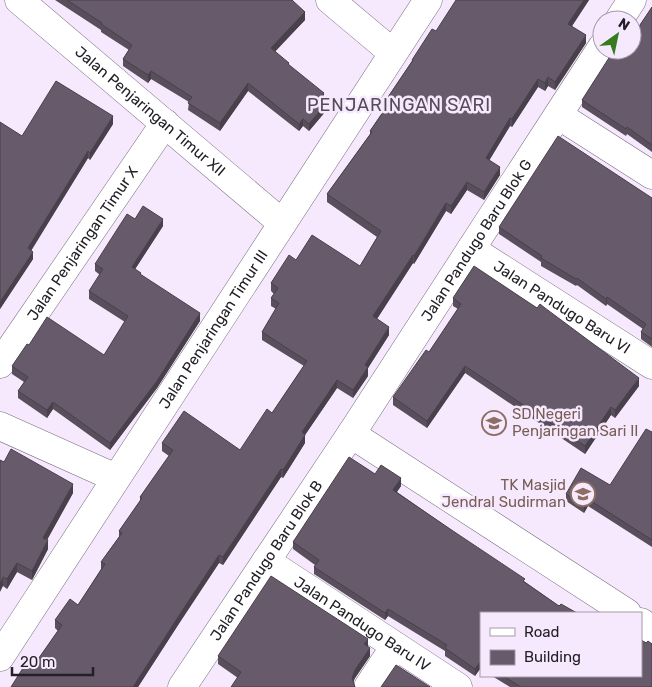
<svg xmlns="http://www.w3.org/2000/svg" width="652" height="687" font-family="Rubik,sans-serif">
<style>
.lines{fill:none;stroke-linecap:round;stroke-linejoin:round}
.minor-casing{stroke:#7a6f80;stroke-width:29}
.minor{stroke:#fff;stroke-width:28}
.wall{fill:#594e5c}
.shaded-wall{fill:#48404b}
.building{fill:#675b6b;stroke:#48404b}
.labels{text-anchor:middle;stroke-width:5;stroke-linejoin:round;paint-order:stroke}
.street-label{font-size:15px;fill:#242027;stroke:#f7e9fd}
.education-label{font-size:15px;fill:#785e54;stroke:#f7e9fd;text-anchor:start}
.quarter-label{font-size:18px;letter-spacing:1px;fill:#554a5a;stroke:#f7e9fd}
</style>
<rect width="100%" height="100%" fill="#f7e9fd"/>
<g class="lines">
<defs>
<g id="minor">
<path id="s1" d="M19,0L282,223"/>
<path d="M330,0L393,53"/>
<path d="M619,20L632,0"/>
<path d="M558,115L652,175"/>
<path id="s2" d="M471,249L652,365"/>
<path id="s3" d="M0,364L165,123"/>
<path d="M0,426L116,478"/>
<path d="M351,434L627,613"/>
<path id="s4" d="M266,561L458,687"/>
<path d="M641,622L652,630"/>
<path id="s5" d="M0,657L428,0"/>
<path id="s6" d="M182,687L351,434L602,47"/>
<path d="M368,687L395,646"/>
</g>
</defs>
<!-- minor casing -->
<use href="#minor" class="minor-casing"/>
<!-- minor -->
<use href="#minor" class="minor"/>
</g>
<!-- wall -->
<g class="wall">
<path d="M55,0H292L305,20L275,51L324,100L322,103L325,112L309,131L303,126L299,131L248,91L220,131L188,110L189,102L151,79L148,83L123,66V59L129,50L101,32V30Z"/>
<path d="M589,0L572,26L586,43L555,90L548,86L545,91L538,87L512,127L510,126L489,160L500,175L484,200L467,190L451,214L446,211L414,264L413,263L377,319L389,335L368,368V376L353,398L337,388L305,435V443L283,478L281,477L223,565L219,563L180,622L138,687H11L34,665L58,631L55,628V620L78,605L101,569V562L119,537V531L140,501V497L169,456L162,451V443L240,450L272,413L304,366L262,340V332L276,309L271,306V298L274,294L271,291V283L296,260L360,266L377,237L327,202V194L370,134V131L386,107V100L412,61V60L436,31Z"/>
<path d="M652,7V152L627,134L626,136L582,107V100L622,51Z"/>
<path d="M113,124L90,160L88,158L31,250L33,259L0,309L22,136Z"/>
<path d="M652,198V347L641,339V332L643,329L607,304L606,306L577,285L576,286L541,266V262L499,234V227Z"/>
<path d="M135,219L163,226L135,269L141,275L200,321L157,388L110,450L53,409L47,418L18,398V391L24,382L12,374V366L29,345L104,355L125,322L89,299V291L100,275L95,271V264Z"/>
<path d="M453,298L639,386L615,418L611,415L585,454L465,373L427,428L393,405V397L429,352L458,309L453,306Z"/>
<path d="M652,432V547L588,506L584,513L566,501V494L610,485Z"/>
<path d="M0,460L73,493L47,540L48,549L32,580L17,572L7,589L3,586Z"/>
<path d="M375,474L401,486L397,492L559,606L577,613H481V668L475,676L445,656V651L388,616L385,620L314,574V567L315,565L293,549V542Z"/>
<path d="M368,647L370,656L355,678H238L218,664V656Z"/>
<path d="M492,676H641L652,687H510Z"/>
</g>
<!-- shaded-wall -->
<g class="shaded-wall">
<path d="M584,0H589L568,32V24Z"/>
<path d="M305,12V20L271,56V48Z"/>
<path d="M586,35V43L555,90V82Z"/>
<path d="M151,71V79L148,83V75Z"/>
<path d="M548,77V86L545,91V83Z"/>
<path d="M538,79V87L512,127V119Z"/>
<path d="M248,83V91L220,131V123Z"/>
<path d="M324,93V100L318,107V100Z"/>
<path d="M325,105V112L309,131V124Z"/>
<path d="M113,116V124L90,160V153Z"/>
<path d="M510,118V126L486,166V158Z"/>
<path d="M303,119V126L299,131V124Z"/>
<path d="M88,151V158L28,256V248Z"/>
<path d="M500,167V175L484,200V192Z"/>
<path d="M467,182V190L451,214V206Z"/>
<path d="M446,203V211L414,264V256Z"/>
<path d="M163,219V226L132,274V267Z"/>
<path d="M33,252V259L0,309V302Z"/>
<path d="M413,255V263L373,325V316Z"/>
<path d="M607,297V304L606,306V299Z"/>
<path d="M200,313V321L157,388L110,450V443Z"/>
<path d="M389,327V335L368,368V376L353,398V390L365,365Z"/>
<path d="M465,366V373L427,428V421Z"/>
<path d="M639,378V386L615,418V410Z"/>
<path d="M337,380V388L305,435V443L283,478V470L302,432Z"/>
<path d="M53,402V409L47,418V410Z"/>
<path d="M611,407V415L585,454V446Z"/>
<path d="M281,469V477L223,565V557Z"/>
<path d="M401,478V486L393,497V490Z"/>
<path d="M73,484V493L43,547V538Z"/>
<path d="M588,499V506L584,513V506Z"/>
<path d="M48,540V549L32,580V571Z"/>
<path d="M219,555V563L180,622L138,687H133L180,614Z"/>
<path d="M17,563V572L7,589V579Z"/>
<path d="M3,577V586L0,592V583Z"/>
<path d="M388,609V616L385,620V613Z"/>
<path d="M368,639V647L364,644Z"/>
<path d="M370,648V656L355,678L352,686V678L355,670Z"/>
<path d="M480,661V668L475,676V669Z"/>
</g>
<!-- building -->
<g class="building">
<path d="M67,0H292L305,12L271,48L289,63L288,64L324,93L318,100L325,105L309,124L303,119L299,124L248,83L220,123L188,103L192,97L151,71L148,75L123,59L132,45L101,24L102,23Z"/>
<path d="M456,0H584L568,24L586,35L555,82L548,77L545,83L538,79L512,119L510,118L486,158L500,167L484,192L467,182L451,206L446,203L414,256L413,255L373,316L389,327L365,365L368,367L353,390L337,380L302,432L305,435L283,470L281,469L223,557L219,555L180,614L133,687H11L28,660L34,665L62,625L55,620L70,599L78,605L105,564L101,562L122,533L119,531L142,498L140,497L173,450L162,443L184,411L240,450L267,409L272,413L307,361L262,332L279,303L271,298L278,288L271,283L289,255L296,260L312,235L360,266L381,231L327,194L372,132L370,131L390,102L386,100L413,60H412L432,29L436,31Z"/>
<path d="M652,7V145L627,127L626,129L582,100L614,50H621L622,51L623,50H632V37Z"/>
<path d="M56,81L113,116L90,153L88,151L28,248L33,252L0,302V122L22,136Z"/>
<path d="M558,136L652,198V339L641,332L646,324L607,297L606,299L577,278L576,279L541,258L542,256L499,227Z"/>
<path d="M143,206L163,219L132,267L141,273L140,274L200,313L157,381L110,443L53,402L47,410L18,391L28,377L12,366L27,344L29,345L47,317L104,355L128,316L89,291L103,269L95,264L127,214L135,219Z"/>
<path d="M474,266L537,308L540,304L545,308L639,378L615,410L611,407L585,446L465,366L427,421L393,397L426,350L429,352L461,304L453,298Z"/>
<path d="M646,429L652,432V540L588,499L584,506L566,494L581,468L610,485Z"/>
<path d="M11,449L73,484L43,538L48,540L32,571L17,563L7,579L3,577L0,583V460L4,462Z"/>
<path d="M349,457L375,474L381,465L401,478L393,490L453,531L525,579L523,581L559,606L561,604L577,613H481V661L475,669L445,648L447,645L388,609L385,613L314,567L319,560L293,542Z"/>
<path d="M271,576L368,639L364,644L370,648L355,670L352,678L355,687H231L241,672L218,656Z"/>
<path d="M641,640L646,643L648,641L652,644V687H521L503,676H641Z"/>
<path d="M396,665L430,687H381Z"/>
</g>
<!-- icons -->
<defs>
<symbol id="school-ring" viewBox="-11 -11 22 22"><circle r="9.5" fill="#f7e9fd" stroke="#8d6e63" stroke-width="1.5"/><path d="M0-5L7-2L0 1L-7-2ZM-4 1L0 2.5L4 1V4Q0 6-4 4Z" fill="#8d6e63"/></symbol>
</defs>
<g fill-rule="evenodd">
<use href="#school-ring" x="480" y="409" width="28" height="28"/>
<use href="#school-ring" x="569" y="480" width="28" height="28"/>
</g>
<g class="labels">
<!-- street labels -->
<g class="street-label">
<text dy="5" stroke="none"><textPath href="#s1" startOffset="172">Jalan Penjaringan Timur XII</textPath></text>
<text dy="5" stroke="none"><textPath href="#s6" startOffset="535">Jalan Pandugo Baru Blok G</textPath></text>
<text dy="5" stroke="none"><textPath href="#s3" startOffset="146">Jalan Penjaringan Timur X</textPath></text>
<text dy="5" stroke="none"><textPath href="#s2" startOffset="108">Jalan Pandugo Baru VI</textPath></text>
<text dy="5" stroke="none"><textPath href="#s5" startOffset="391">Jalan Penjaringan Timur III</textPath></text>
<text dy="5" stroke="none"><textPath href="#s6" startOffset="152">Jalan Pandugo Baru Blok B</textPath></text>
<text dy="5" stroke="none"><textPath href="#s4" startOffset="115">Jalan Pandugo Baru IV</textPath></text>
</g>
<!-- education labels -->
<g class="education-label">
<text x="512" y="419">SD Negeri<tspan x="512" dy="17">Penjaringan Sari II</tspan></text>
<text x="566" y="490" text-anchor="end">TK Masjid<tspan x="566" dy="17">Jendral Sudirman</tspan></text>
</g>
<!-- quarter labels -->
<g class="quarter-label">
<text x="399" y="111">PENJARINGAN SARI</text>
</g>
</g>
<!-- legend -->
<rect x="480" y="612" width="162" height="65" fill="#f7e9fd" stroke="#a399a7"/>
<rect x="490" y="628" width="25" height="8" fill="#ffffff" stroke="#a399a7"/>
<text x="524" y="637" font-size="15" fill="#242027">Road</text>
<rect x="490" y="650" width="25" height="15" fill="#675b6b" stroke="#a399a7"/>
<text x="524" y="662" font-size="15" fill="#242027">Building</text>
<!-- north arrow -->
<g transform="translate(617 35) rotate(33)"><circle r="24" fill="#f7e9fd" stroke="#a399a7"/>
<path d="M0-4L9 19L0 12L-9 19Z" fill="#367b1e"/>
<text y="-8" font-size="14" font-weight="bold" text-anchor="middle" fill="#242027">N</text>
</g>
<!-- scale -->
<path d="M12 667v8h81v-8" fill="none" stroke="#242027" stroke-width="2.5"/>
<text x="20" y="667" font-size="15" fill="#242027" stroke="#f7e9fd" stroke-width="4" paint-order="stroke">20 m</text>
</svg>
